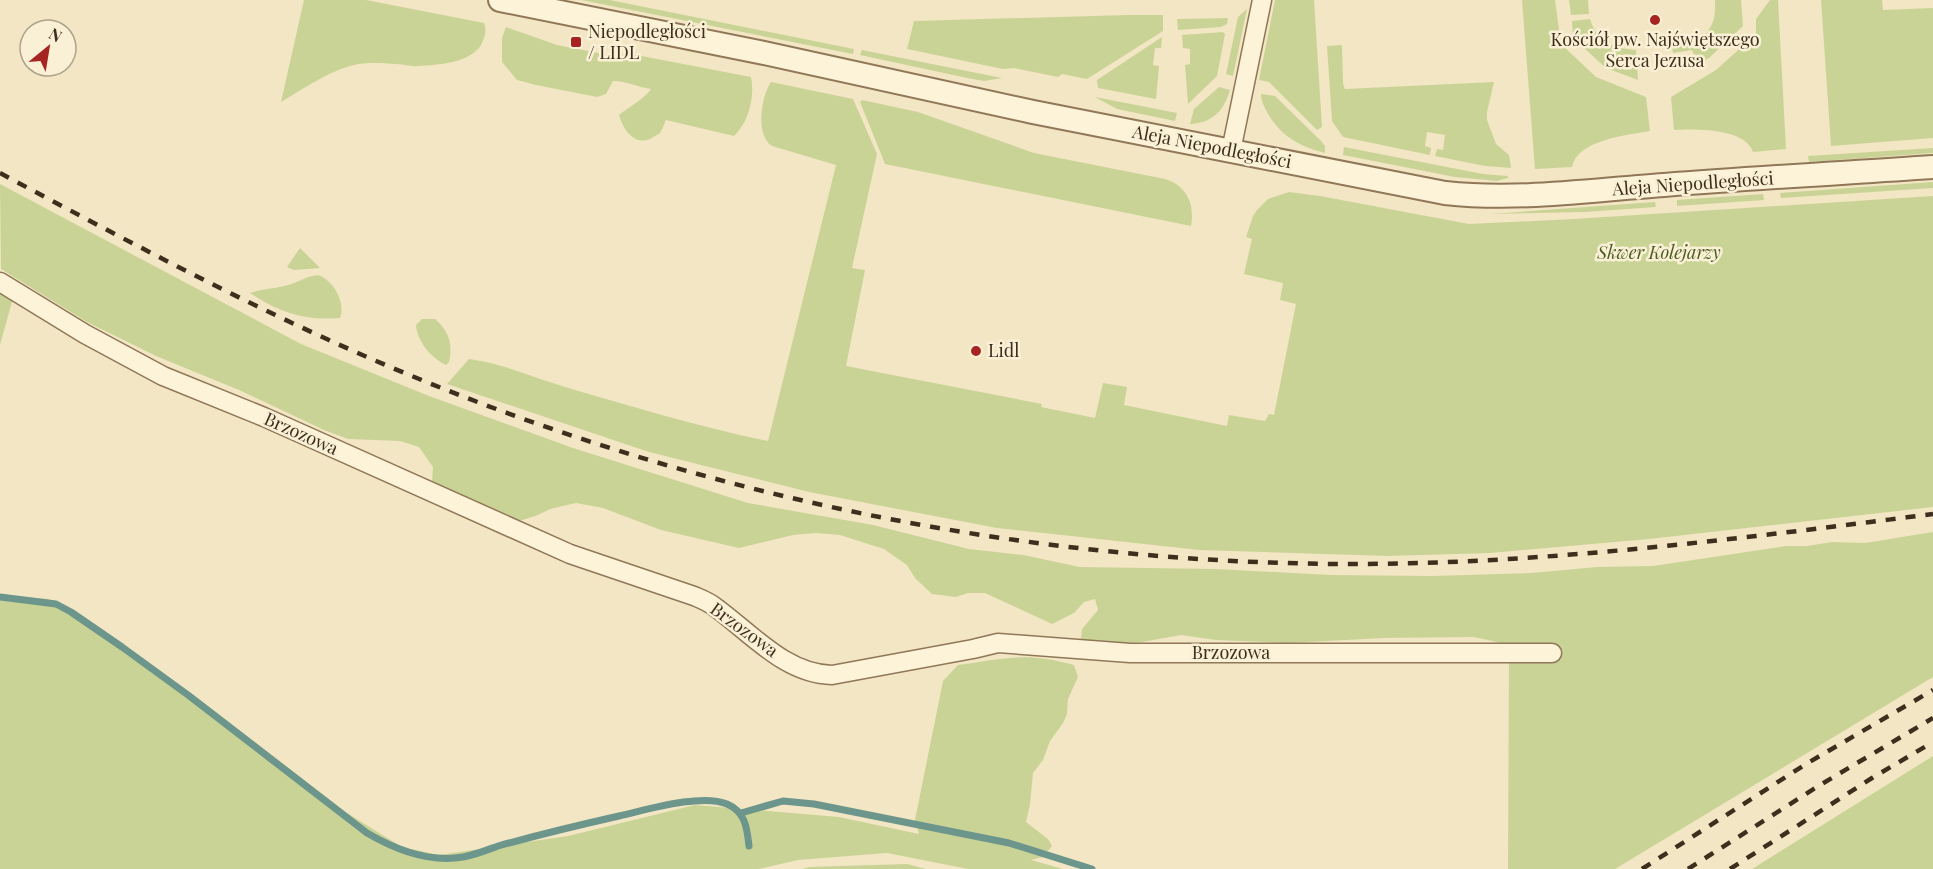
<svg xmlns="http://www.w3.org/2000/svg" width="1933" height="869" font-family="'Playfair Display',serif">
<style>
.green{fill:#cad396}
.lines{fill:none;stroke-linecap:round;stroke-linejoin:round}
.stream{stroke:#6c958c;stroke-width:7}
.minor-casing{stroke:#907758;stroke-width:21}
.tertiary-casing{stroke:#907758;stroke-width:26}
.minor{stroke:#fcf3d9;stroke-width:18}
.tertiary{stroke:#fcf3d9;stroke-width:22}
.rail{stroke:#3e2e1d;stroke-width:4.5;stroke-dasharray:10 10;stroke-linecap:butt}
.poi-dot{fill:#a62421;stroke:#f9f0d5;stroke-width:2}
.labels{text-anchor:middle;stroke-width:5;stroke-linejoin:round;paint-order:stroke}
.poi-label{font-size:18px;fill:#3e2e1d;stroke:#f9f0d5;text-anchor:start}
.street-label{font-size:18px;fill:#3e2e1d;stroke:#f9f0d5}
.park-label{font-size:18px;font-style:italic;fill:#4c5d22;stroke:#f9f0d5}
</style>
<rect width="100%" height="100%" fill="#f3e6c4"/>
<!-- green -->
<g class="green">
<path d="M304,0H366L484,23C487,31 485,37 481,45C470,63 438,65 418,66C411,67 403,64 395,64C383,63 366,62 354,65C329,71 303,89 281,102Z"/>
<path d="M581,0H610L854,49L853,54Z"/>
<path d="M1275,0H1314L1322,127L1317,130L1269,82L1259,80Z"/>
<path d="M1522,0H1555L1561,44L1596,77L1646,97L1650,131C1627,135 1577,140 1572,167L1535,169Z"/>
<path d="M1569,0H1588L1589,14L1571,15Z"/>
<path d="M1715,0H1741L1743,26L1709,58L1698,65L1692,50L1673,53L1672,46L1698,43C1712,28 1716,21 1715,0Z"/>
<path d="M1770,0H1778L1786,149L1753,152C1745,128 1695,129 1674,130L1671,97L1716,70L1756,34V19Z"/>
<path d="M1821,0H1882L1883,10L1933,8V138L1831,146Z"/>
<path d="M1247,9L1233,76L1226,74L1238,17Z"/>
<path d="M1127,15H1163V31L1087,79L1062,74L1058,77L1014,68L1003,69L907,49L914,21Z"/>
<path d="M1228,18L1227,24L1221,27L1178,30L1177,19Z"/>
<path d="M1590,19C1598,44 1612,48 1636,50L1638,80L1606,68L1573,38L1572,21Z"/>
<path d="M506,27L557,45L614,56L626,53L751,77C755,96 749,122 734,136L666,120C664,123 663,129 660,133C659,134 653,137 652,138C635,147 623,130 619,115C630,106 643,100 651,89C637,87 626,81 613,81L606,94L597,97L536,85L517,80L502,62V38Z"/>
<path d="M1223,32L1225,34L1217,76L1188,104L1185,65L1190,64V49L1183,48L1182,35Z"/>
<path d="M1162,37L1161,48H1155L1153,65L1159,66L1156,99L1098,88L1097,80Z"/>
<path d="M1342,45L1343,84L1345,89L1494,82L1487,112V120L1496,144L1509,155L1511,168L1485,166L1435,156L1437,149L1443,150L1445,135L1427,132L1425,146L1431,148L1430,155L1343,137L1332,121L1327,46Z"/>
<path d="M862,50L1002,78L984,81L972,79L860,55Z"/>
<path d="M771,82L853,99L877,154L852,268L865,270L846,366L1042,404L1041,407L1095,418L1103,383L1127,387L1124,405L1227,426L1229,415L1265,421L1269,414L1274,415L1296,304L1280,300L1283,283L1244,274L1252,239L1246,237L1253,216L1257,210L1268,199L1289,192L1320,196L1469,224L1574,219L1933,196V507L1649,539L1490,553L1388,556L1199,550L997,528L809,492L649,452L447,384L469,359C501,363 532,377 562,386C630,406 699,427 768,441L836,165L772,146C755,135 761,97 771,82Z"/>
<path d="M1219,87L1230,90C1224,111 1212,123 1190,124L1194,109Z"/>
<path d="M1261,94L1275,96L1321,141L1325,146V153C1300,147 1280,136 1267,112C1264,106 1261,101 1261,94Z"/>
<path d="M1095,97L1177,113L1175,121L1117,109Z"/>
<path d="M862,100L918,112L1034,153L1165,179C1187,186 1195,204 1191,226L885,164L860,102Z"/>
<path d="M1344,147L1483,174L1508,176V178L1497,181L1455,177L1343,155Z"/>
<path d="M1933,148V153L1809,162L1808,156Z"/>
<path d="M1933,182V188L1781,198L1780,193Z"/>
<path d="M0,184L301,344L429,396L573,448L748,503L873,525L969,549L1023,555L1080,567L1216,569L1331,575L1433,576L1531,573L1597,567L1653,566L1786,546H1807L1832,542L1865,543L1933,532V677L1615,869H1508L1509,655L1505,645L1493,641L1473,637L1384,638L1288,643L1216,640L1181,635L1142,642L1099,645L1081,639L1082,629L1098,610L1095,599L1084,602L1074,613L1052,624L985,593H968L956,597L932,594L915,578L907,565L884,549L840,535L816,533L793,535L739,548L661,530L603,508L576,503L550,509L538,515L519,521L498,515L432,482L433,467L419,447L400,441L348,439L324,430L239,390L156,356L87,322L1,269Z"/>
<path d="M1763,194L1764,200L1677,206V200Z"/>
<path d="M1655,202L1656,207L1585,212L1490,214Z"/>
<path d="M300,248L320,268L294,270L287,267Z"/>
<path d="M318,275C333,280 346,302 340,318C304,321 280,313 250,293C262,289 272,289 284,286C296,284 305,276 318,275Z"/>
<path d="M0,290L13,298L0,345Z"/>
<path d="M422,319H435C449,331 453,344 449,362L446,365C431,358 417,341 416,325Z"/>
<path d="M0,595L48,599L60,603L119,642L212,709L347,813L402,847L439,855L568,836L695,805L839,817L919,834L915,820L943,681L958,665C987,661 1017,654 1046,659C1056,660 1065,663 1074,665L1078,677L1068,699L1067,714L1063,723L1050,741L1043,760L1033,773L1030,804L1026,822L1048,839L1052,846L1043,857L1031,860L1063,869H968L887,853L798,860L759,869H0Z"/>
<path d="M1933,756V869H1752Z"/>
<path d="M907,864L926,869H802L809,867Z"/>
</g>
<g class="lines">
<!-- stream -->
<g class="stream">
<path d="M0,597L56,604L71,612L122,647L188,695L367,833C396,850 429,863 463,857C475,855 487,850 498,846C538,835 579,825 619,816C646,810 701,793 727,804C746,812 747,829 749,846"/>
<path d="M741,813L783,801L814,804L1009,843L1092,869"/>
</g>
<defs>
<g id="minor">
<path d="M1231,151L1262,0"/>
<path d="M0,282L85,334L163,376L264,417L570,554L694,596C701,599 709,602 715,607C751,633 785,674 832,675L973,649L998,643L1130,653H1552"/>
</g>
<path id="tertiary" d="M500,0L764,53L1033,112L1445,193C1518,201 1591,190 1664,185C1753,178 1843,173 1933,167"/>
</defs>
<!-- minor casing -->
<use href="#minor" class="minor-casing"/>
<!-- tertiary casing -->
<use href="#tertiary" class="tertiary-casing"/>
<!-- minor -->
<use href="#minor" class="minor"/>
<!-- tertiary -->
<use href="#tertiary" class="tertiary"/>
<!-- rail -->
<g class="rail">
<path d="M0,173C133,244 267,316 407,374C701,496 1022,562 1340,564C1539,565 1736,539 1933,514"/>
<path d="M1642,869L1806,764L1933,690"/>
<path d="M1688,869L1820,785L1933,718"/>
<path d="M1730,869L1872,778L1933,742"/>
</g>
</g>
<!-- markers -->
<g class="poi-dot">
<circle cx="1655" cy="20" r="6"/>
<rect x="570" y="36" width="12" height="12" rx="3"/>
<circle cx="976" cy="351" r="6"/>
</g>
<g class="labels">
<!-- poi labels -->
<g class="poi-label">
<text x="588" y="38">Niepodległości<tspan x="588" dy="21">/ LIDL</tspan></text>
<text x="1655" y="46" text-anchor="middle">Kościół pw. Najświętszego<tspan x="1655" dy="21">Serca Jezusa</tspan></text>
<text x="988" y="357">Lidl</text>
</g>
<!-- street labels -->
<g class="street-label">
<text transform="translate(1212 147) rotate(11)" y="6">Aleja Niepodległości</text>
<text transform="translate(1693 184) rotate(-4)" y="6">Aleja Niepodległości</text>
<text transform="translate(301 434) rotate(24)" y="6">Brzozowa</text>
<text transform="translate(744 630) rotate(36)" y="6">Brzozowa</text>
<text x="1231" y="659">Brzozowa</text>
</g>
<!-- park labels -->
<g class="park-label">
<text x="1659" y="259">Skwer Kolejarzy</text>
</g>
</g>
<!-- north arrow -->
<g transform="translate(48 48) rotate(30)"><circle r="28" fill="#f9f0d5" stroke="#aea28b" stroke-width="1.5"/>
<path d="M0-4.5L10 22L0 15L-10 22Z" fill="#a62421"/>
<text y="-9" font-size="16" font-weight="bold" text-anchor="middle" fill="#3e2e1d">N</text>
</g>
</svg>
